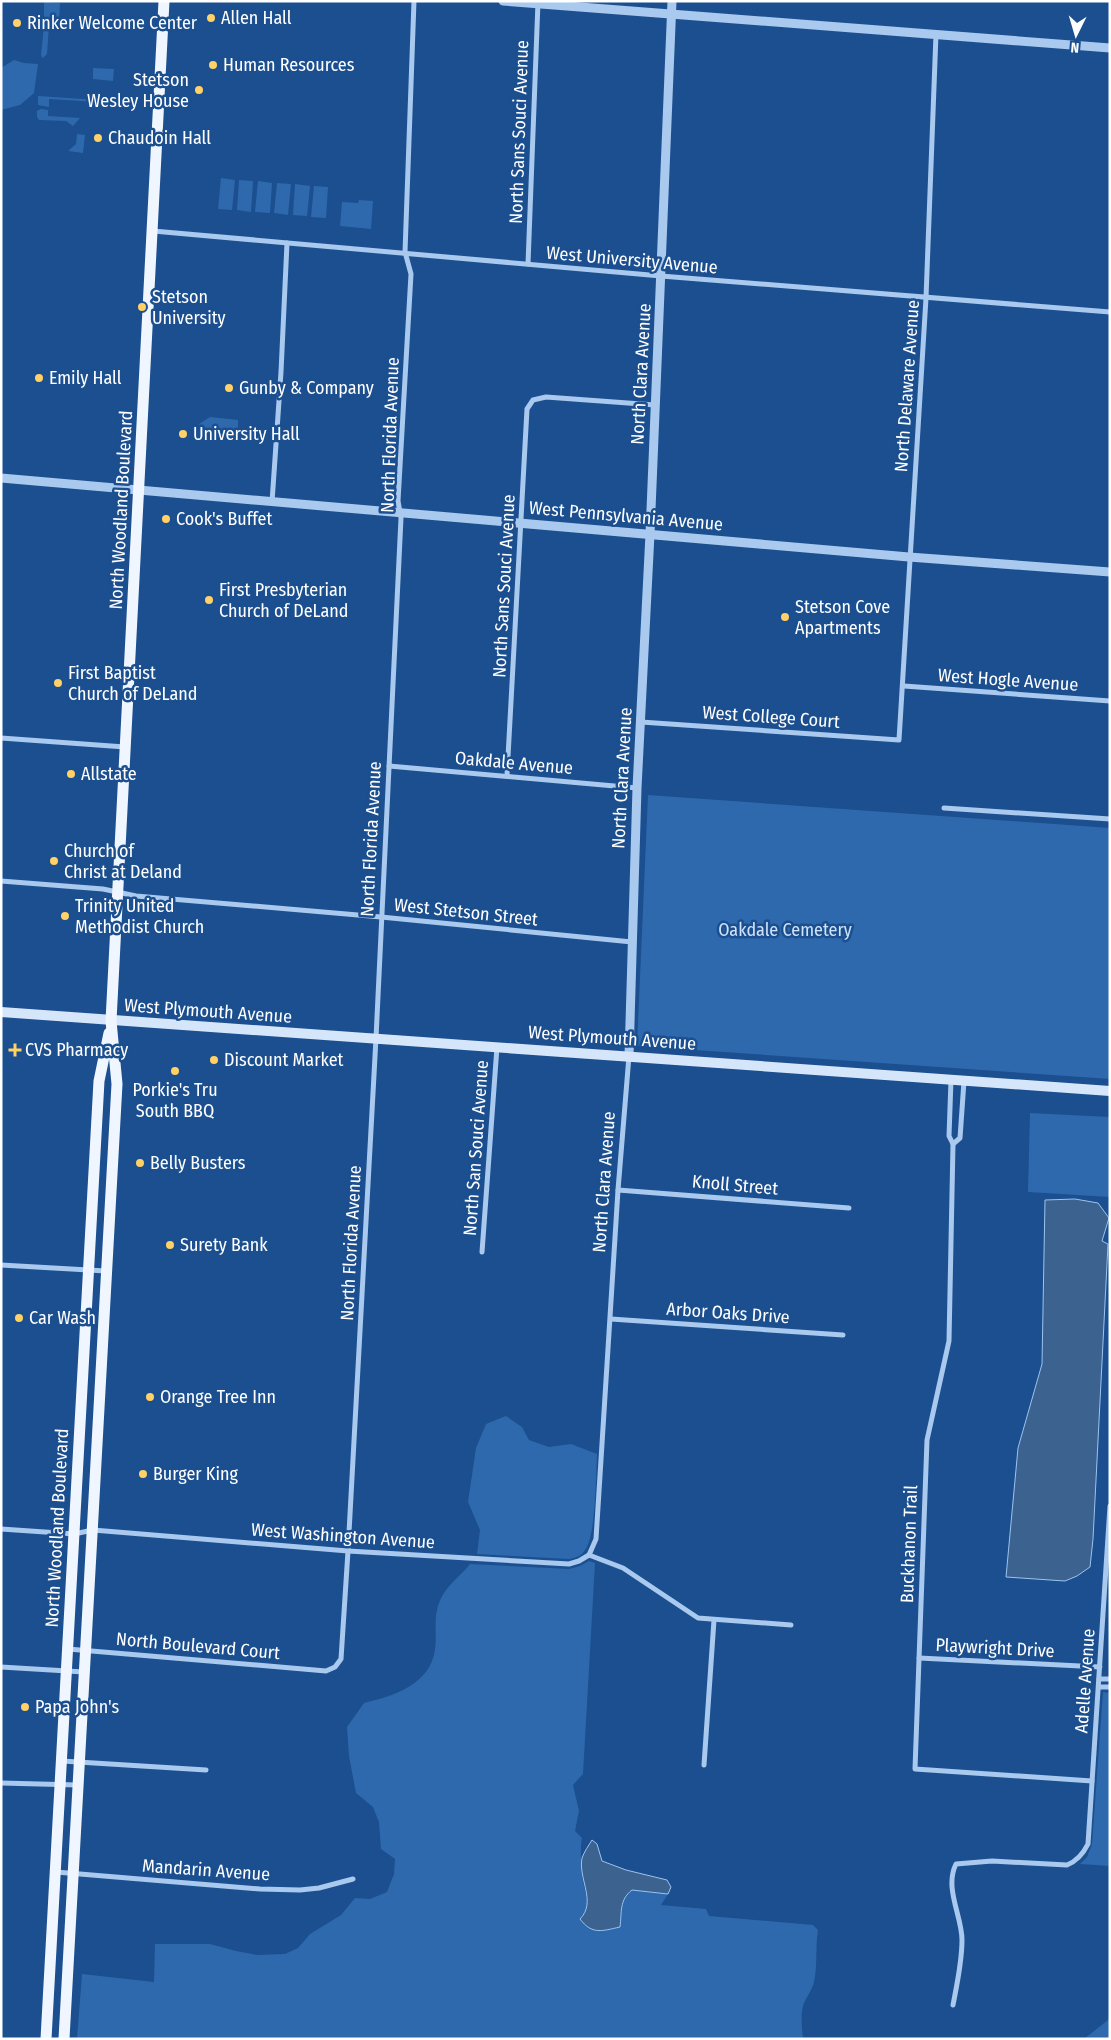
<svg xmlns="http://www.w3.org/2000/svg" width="1111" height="2040" font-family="'Fira Sans Condensed',sans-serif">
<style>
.green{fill:#2e69ad}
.water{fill:#3c6290;stroke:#9cc4f0}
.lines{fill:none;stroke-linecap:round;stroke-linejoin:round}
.minor{stroke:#a9c9ee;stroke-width:5}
.tertiary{stroke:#a9c9ee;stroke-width:9}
.secondary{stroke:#d6e6fa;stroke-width:10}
.primary{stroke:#f0f6ff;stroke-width:11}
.poi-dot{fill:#ffd166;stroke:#1b4f8f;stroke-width:2}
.labels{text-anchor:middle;stroke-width:5;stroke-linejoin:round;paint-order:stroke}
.poi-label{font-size:18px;fill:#fff;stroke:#1b4f8f;text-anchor:start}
.street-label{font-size:18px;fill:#fff;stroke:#1b4f8f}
.park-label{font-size:18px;fill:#cfe3fa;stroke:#1b4f8f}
</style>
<rect width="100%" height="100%" fill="#1b4f8f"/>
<!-- green -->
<g class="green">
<path d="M47,2L60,3L59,23L44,22V3Z"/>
<path d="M44,25L49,26L47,54L43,58L41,56Z"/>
<path d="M14,60L24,63L38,64L34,93L20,105L1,110V68Z"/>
<path d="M93,68L114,69L113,81L93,79Z"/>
<path d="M38,96H39L97,100V102L49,99V107L38,105Z"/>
<path d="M41,109L48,110V116L80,118L73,126L66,121L39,120L37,117V111Z"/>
<path d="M77,134L85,135L83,153L68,151L76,144Z"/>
<path d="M221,178L235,180L232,210L218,209Z"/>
<path d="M239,180L253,181L251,212L237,210Z"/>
<path d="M258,181L272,183L270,213L255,212Z"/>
<path d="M277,183L291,184L288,215L274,213Z"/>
<path d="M295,184L310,186L307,216L293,215Z"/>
<path d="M314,186L328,187L326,218L311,217Z"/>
<path d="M359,200L373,201L371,229L340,226L342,202L358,203Z"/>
<path d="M210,417L238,420V436L207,434L204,428L199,426V424Z"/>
<path d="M648,795L1110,828V1079L637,1046Z"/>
<path d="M1030,1113L1110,1117V1197L1028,1192Z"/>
<path d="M506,1416L522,1427L529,1440L549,1447L571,1444L597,1454C596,1475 596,1536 585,1550C582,1556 575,1558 569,1559L477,1554L480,1530L468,1502L476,1448L486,1424Z"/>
<path d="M589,1561L595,1563L583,1774L573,1785L579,1811L575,1831L582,1838C580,1848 581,1864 582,1875C583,1888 591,1901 585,1914L620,1927C622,1911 619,1901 632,1890L668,1894L661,1905L706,1909L709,1916L813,1925L818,1930C815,1947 818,1964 814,1982C812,1990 807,1996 804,2003C800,2014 802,2028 803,2039H77L82,1974L154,1982L155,1944H210L236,1951L257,1955L285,1954L298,1948L310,1934L341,1915L355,1898L370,1899L387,1892L394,1874L395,1859L381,1849L379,1822L373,1807L356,1793L349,1756L347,1727L364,1703C394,1696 431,1684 435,1649C437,1636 434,1623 437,1610C442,1588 457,1580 470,1564L569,1569L580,1566Z"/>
<path d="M1103,1692L1110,1693V1866L1080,1864L1087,1857L1092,1844Z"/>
<path d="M1110,2015V2039H1084L1108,2020Z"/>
</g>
<!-- water -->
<g class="water">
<path d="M1075,1199L1098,1203L1109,1218L1102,1241L1108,1244L1093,1539L1090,1567L1077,1576L1065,1581L1006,1577L1018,1448L1042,1364L1045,1200Z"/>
<path d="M592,1840L597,1844L602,1861L626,1870L667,1880L671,1887L668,1894L632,1890C619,1900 622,1912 620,1927C602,1931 592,1935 580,1919C597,1902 578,1879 582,1858C584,1852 589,1845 592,1840Z"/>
</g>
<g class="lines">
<!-- minor -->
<g class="minor">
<path d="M153,231L661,276L1110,312"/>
<path d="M528,264L538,2"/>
<path d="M272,502L281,372L287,243"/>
<path d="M904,686L1110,701"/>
<path d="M641,722L899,740L926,298L936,34"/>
<path d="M1,738L125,747"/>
<path d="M389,766L637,788"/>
<path d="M507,775L527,409L533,400L546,397L655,405"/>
<path d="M944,808L1110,819"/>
<path d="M1,881L103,889L136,896L381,917L632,942"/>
<path d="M951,1080L949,1136L953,1144L949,1341L927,1440L915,1769L1092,1781"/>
<path d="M953,1144L960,1138L964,1081"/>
<path d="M618,1190L849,1208"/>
<path d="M482,1252L497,1047"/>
<path d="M1,1265L106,1271"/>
<path d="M611,1319L843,1335"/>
<path d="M1,1529L74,1534L93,1530L348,1551L569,1564L579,1561L589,1555"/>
<path d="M589,1555L596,1539L618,1190L629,1056"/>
<path d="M589,1555L623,1568L698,1618L791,1625"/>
<path d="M68,1649L326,1671L335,1667L341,1659L348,1551L376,1038L401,518L398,501L411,274L405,252L414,1"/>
<path d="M919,1658L1100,1667"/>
<path d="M1,1667L84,1672"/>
<path d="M1099,1679H1110"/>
<path d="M1099,1687H1110"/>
<path d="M62,1761L206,1770"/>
<path d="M704,1765L714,1620"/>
<path d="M1,1783L78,1785"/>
<path d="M56,1872L260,1889L300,1890L319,1888L353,1879"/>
<path d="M953,2005C957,1984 962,1962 962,1940C962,1916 944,1888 956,1864L992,1861L1067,1865C1077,1861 1083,1854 1088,1844L1110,1506"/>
</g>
<!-- tertiary -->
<g class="tertiary">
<path d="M503,1L1110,48"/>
<path d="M1,478L909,557L1110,572"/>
<path d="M629,1056L637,788L650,534L672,1"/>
</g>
<!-- secondary -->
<path class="secondary" d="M1,1012L1110,1091"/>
<!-- primary -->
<g class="primary">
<path d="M46,2039L99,1081L109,1033"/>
<path d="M64,2039L117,1084L111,1021L164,1"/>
</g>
</g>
<!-- markers -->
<g class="poi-dot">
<circle cx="211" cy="18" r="5"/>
<circle cx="17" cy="23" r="5"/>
<circle cx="213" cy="65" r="5"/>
<circle cx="199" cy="90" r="5"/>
<circle cx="98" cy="138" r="5"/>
<circle cx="142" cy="307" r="5"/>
<circle cx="39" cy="378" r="5"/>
<circle cx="229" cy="388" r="5"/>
<circle cx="183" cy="434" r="5"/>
<circle cx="166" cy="519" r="5"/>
<circle cx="209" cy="600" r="5"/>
<circle cx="785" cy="617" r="5"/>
<circle cx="58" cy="683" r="5"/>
<circle cx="71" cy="774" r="5"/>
<circle cx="54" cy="861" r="5"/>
<circle cx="65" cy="916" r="5"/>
<path d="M12.5 1042.5h5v5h5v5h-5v5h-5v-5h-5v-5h5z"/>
<circle cx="214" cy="1060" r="5"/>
<circle cx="175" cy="1071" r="5"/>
<circle cx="140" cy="1163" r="5"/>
<circle cx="170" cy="1245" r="5"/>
<circle cx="19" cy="1318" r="5"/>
<circle cx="150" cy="1397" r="5"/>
<circle cx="143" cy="1474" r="5"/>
<circle cx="25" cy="1707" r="5"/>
</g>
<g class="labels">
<!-- poi labels -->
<g class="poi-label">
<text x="221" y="24">Allen Hall</text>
<text x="27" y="29">Rinker Welcome Center</text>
<text x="223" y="71">Human Resources</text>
<text x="189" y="86" text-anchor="end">Stetson<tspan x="189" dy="21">Wesley House</tspan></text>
<text x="108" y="144">Chaudoin Hall</text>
<text x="152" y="303">Stetson<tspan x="152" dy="21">University</tspan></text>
<text x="49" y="384">Emily Hall</text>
<text x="239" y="394">Gunby &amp; Company</text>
<text x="193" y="440">University Hall</text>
<text x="176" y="525">Cook's Buffet</text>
<text x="219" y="596">First Presbyterian<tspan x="219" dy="21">Church of DeLand</tspan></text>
<text x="795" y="613">Stetson Cove<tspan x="795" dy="21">Apartments</tspan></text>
<text x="68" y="679">First Baptist<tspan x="68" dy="21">Church of DeLand</tspan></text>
<text x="81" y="780">Allstate</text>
<text x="64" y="857">Church of<tspan x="64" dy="21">Christ at Deland</tspan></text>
<text x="75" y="912">Trinity United<tspan x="75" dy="21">Methodist Church</tspan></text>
<text x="25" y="1056">CVS Pharmacy</text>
<text x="224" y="1066">Discount Market</text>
<text x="175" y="1096" text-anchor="middle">Porkie's Tru<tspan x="175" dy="21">South BBQ</tspan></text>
<text x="150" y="1169">Belly Busters</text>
<text x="180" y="1251">Surety Bank</text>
<text x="29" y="1324">Car Wash</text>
<text x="160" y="1403">Orange Tree Inn</text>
<text x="153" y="1480">Burger King</text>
<text x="35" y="1713">Papa John's</text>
</g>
<!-- street labels -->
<g class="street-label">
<text transform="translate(519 132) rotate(-88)" y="6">North Sans Souci Avenue</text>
<text transform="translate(632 260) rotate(5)" y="6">West University Avenue</text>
<text transform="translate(641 374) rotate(-87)" y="6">North Clara Avenue</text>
<text transform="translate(907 386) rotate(-86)" y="6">North Delaware Avenue</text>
<text transform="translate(390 435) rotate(-88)" y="6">North Florida Avenue</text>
<text transform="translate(121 510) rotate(-87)" y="6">North Woodland Boulevard</text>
<text transform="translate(626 516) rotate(5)" y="6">West Pennsylvania Avenue</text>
<text transform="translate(504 586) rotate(-87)" y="6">North Sans Souci Avenue</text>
<text transform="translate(1008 680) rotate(4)" y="6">West Hogle Avenue</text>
<text transform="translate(771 717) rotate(4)" y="6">West College Court</text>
<text transform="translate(514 763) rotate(5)" y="6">Oakdale Avenue</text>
<text transform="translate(622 778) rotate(-87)" y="6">North Clara Avenue</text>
<text transform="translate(371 839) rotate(-87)" y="6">North Florida Avenue</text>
<text transform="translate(466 912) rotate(6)" y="6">West Stetson Street</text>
<text transform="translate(208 1011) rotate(4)" y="6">West Plymouth Avenue</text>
<text transform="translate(612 1038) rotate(4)" y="6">West Plymouth Avenue</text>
<text transform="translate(476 1148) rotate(-86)" y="6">North San Souci Avenue</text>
<text transform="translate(604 1182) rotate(-86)" y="6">North Clara Avenue</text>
<text transform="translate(735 1185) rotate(5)" y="6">Knoll Street</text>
<text transform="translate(351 1243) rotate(-87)" y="6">North Florida Avenue</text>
<text transform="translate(728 1313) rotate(4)" y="6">Arbor Oaks Drive</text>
<text transform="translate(57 1528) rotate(-87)" y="6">North Woodland Boulevard</text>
<text transform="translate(343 1536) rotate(4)" y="6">West Washington Avenue</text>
<text transform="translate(909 1544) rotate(-88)" y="6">Buckhanon Trail</text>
<text transform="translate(198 1646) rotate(5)" y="6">North Boulevard Court</text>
<text transform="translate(995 1648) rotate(3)" y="6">Playwright Drive</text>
<text transform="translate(1085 1681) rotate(-86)" y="6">Adelle Avenue</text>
<text transform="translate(206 1870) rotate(4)" y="6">Mandarin Avenue</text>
</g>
<!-- park labels -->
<g class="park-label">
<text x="785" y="936">Oakdale Cemetery</text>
</g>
</g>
<!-- border -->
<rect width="1111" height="2040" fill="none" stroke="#ffffff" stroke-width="5"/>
<!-- north arrow -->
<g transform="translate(1076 35) rotate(185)" stroke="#1b4f8f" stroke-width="4" paint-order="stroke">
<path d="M0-4L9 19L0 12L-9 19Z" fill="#ffffff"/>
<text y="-8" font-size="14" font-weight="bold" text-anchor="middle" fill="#ffffff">N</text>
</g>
</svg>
